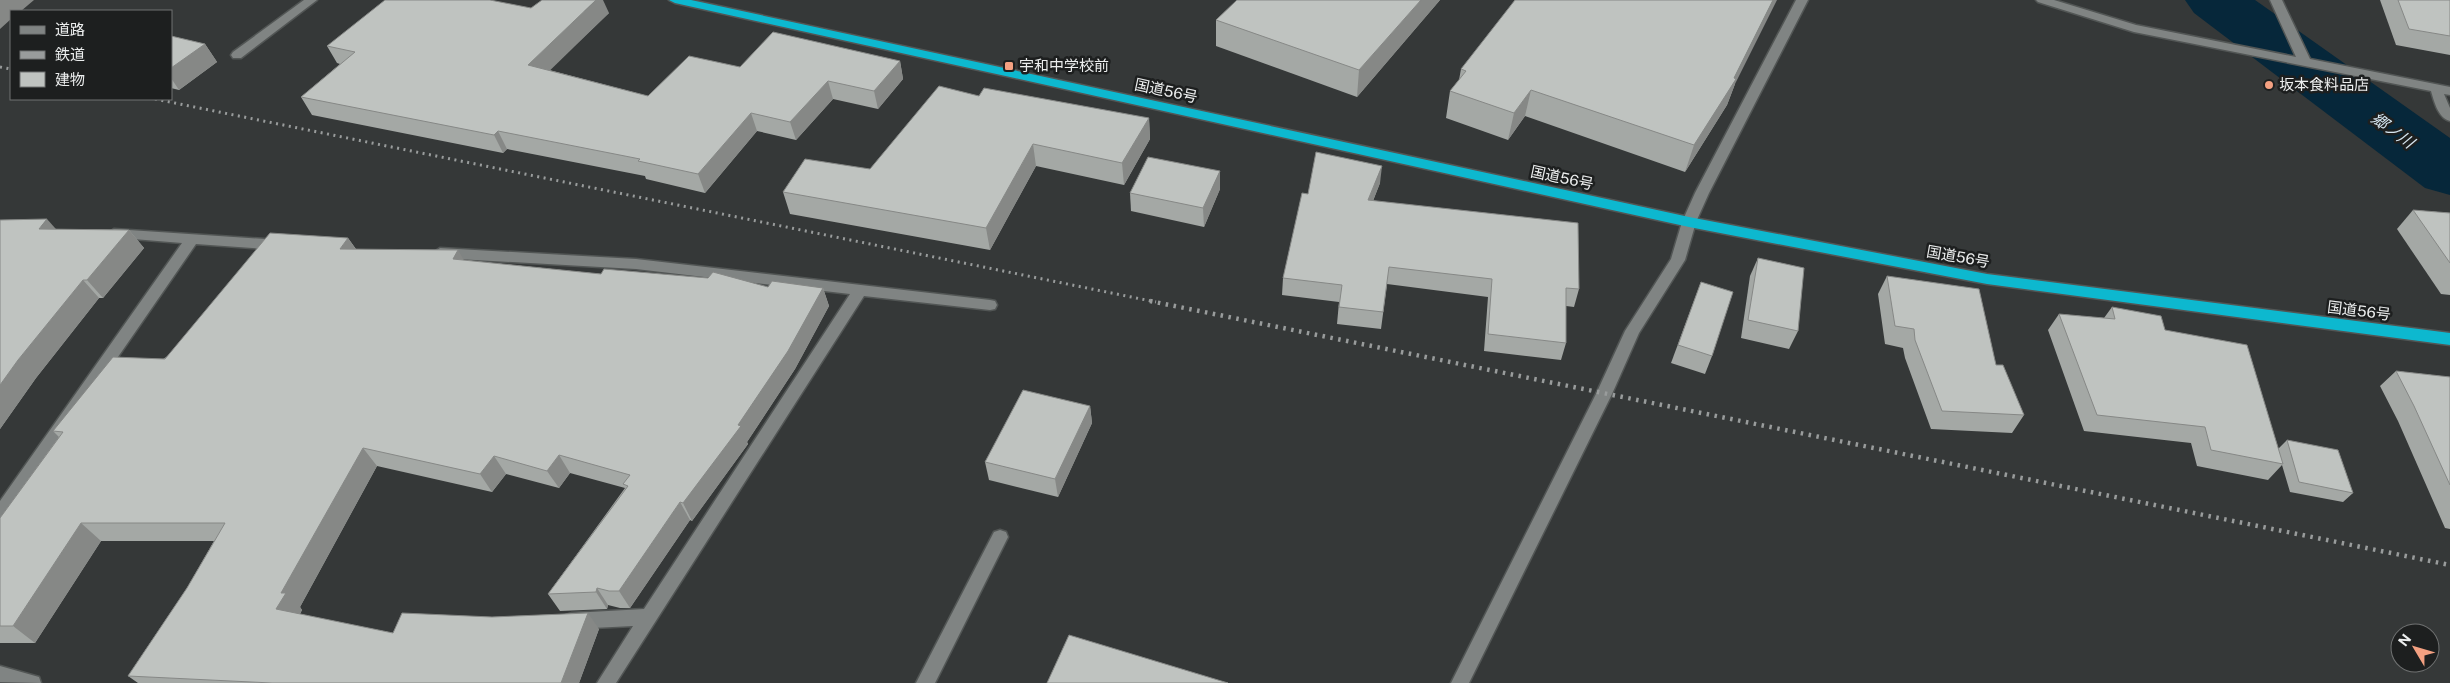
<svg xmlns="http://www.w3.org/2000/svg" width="2450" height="683" font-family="'Public Sans','Noto Sans JP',sans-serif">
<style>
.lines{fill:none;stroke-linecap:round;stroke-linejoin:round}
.river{fill:#06273a;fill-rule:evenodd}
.minor-casing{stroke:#525655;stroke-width:3}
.highway-casing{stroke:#525655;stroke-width:3}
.minor{fill:#808483;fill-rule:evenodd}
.highway{fill:#0db8cf;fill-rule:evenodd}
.rail-far1{stroke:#999c9c;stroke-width:3;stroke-dasharray:2 4.5;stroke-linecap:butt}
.rail{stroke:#999c9c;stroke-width:4.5;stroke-dasharray:2.5 5.5;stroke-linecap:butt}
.wall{fill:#a4a8a5}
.shaded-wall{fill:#868886}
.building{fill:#bfc3c0;stroke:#868886}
.poi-dot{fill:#f3a081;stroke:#1d1f1f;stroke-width:2}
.labels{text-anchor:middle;stroke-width:5;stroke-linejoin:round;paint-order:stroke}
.poi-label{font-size:15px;fill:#eceeee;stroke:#1d1f1f;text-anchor:start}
.street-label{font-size:15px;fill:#eceeee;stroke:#1d1f1f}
.water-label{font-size:16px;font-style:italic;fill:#d7e7f2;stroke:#1d1f1f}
</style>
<rect width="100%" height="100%" fill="#353838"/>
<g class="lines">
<!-- river -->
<path class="river" d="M2185,0H2255L2450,138V195L2425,188L2194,13Z"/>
<defs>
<g id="minor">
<path d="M304,0H317L241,58H233L231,55L233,52Z"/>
<path d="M1796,0H1808L1709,193L1696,222L1685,260L1639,333L1612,394L1469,683H1451L1596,394L1625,331L1671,259L1682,222L1695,193Z"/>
<path d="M2036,0H2054L2136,25L2296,57L2270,0H2282L2310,59L2450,87V95L2444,94L2450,108V121C2438,118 2434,101 2431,91L2134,32L2038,2Z"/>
<path d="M114,229L280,240L287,245L280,250L196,244L6,519L0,521V501L182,243L109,237L107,234Z"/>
<path d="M440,248L636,259L990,300L995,301L997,305L995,309L990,310L864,296L616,683H597L633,626L572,629L566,627L563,621L566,615L572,613L644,609L850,294L636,269L440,258L433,253Z"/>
<path d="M1000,530L1006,532L1008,537L935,683H916L994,532Z"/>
<path d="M0,666L39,677L41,683L0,682Z"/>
</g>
<path id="highway" d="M669,0H691L1689,217L1987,274L2450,333V345L1987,284L1689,227L675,3Z"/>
</defs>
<!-- minor casing -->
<use href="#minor" class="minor-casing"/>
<!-- highway casing -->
<use href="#highway" class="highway-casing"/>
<!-- minor -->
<use href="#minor" class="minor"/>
<!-- highway -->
<use href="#highway" class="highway"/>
<!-- rail-far1 -->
<g class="rail-far1">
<path d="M0,67L11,69"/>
<path d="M155,99L1156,302"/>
</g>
<!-- rail -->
<path class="rail" d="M1150,301L2450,565"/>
</g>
<!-- wall -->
<g class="wall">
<path d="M1440,0L1357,97L1216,46V20Z"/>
<path d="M2380,0H2450V55L2396,45Z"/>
<path d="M531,8L609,13L549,70L648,96L740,67L900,61L903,79L878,109L833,99L796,140L757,131L705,193L646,179L645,176L507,149L503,153L312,115L301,97L340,64L337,63L327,46Z"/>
<path d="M171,36L205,44L217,62L179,90L171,88Z"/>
<path d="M1461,69L1735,84L1727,105L1685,172L1525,116L1508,140L1446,118L1450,91L1459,80Z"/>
<path d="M979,96L1149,118L1150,139L1124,185L1036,166L990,250L790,214L783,192L870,169Z"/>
<path d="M1380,183L1373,201L1579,289L1574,307L1566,306V343L1561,360L1484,351L1488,297L1387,284L1381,329L1337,324L1339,302L1282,295L1283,278L1308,194Z"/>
<path d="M1220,189L1204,227L1131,211L1130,193Z"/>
<path d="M2413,210L2450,213V295L2441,294L2397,229Z"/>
<path d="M0,220L56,229L129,230L144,248L103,298H99L36,378L0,429Z"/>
<path d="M348,238L356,249L464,260L601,274L768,287L823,288L829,306L795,369L747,442L748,444L692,521L690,520L630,608H620L608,605L607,609L560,611L548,594L625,488L570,473L559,488L506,474L492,492L377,466L300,607L302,610L300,614L393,633L599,629L579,683H138L128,676L187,588L214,541H101L35,643H0V518L59,437L53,431Z"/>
<path d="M1758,258L1798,331L1789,349L1741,338L1750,276Z"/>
<path d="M1887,276L1996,365L2024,415L2012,433L1931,429L1905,358L1903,348L1885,344L1878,294Z"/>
<path d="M1701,282L1712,356L1705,374L1671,363Z"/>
<path d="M2112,307L2165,330L2278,449L2287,440L2353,493L2343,502L2290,492L2282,465L2268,480L2197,466L2191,443L2084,431L2048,330L2059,314L2104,318Z"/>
<path d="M2396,371L2450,377V529L2445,528L2398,421L2380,386Z"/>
<path d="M1090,406L1092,423L1058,497L989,480L985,462Z"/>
</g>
<!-- shaded-wall -->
<g class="shaded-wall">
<path d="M0,0H34L21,11H11V19L0,29Z"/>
<path d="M596,0H603L609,13L537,83L528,65Z"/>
<path d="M1421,0H1440L1357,97L1359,70Z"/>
<path d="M1773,0H1777L1735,84L1727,105L1685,172L1694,145L1734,78Z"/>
<path d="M205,44L217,62L179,90L171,78V68Z"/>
<path d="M900,61L903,79L878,109L874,91Z"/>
<path d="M828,81L833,99L796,140L790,122Z"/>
<path d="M1531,90L1525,116L1508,140L1514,113Z"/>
<path d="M751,113L757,131L705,193L698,174Z"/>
<path d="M1149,118L1150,139L1124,185L1122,163Z"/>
<path d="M498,131L507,149L503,153L494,135Z"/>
<path d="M1033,144L1036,166L990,250L986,228Z"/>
<path d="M1382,166L1380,183L1366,218L1368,200Z"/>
<path d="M1220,171V189L1204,227L1203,208Z"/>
<path d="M47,219L63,237L39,229Z"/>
<path d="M129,230L144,248L103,298L87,280Z"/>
<path d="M348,238L361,257L340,249Z"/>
<path d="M458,250L469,269L453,259Z"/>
<path d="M83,280L99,298L36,378L0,429V385L18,360Z"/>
<path d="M823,288L829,306L795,369L747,442L748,444L692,521L683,503L738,425Z"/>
<path d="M1090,406L1092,423L1058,497L1055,479Z"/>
<path d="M363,448L377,466L300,607L302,610L293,626L276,609L281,593Z"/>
<path d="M559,455L570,473L559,488L547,471Z"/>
<path d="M494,456L506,474L492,492L480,474Z"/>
<path d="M680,502L690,520L630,608L619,591Z"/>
<path d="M81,523L101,541L35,643L13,626Z"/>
<path d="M597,588L608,605L607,609L596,592Z"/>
<path d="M588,613L599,629L579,683H561Z"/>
</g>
<!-- building -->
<g class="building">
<path d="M385,0H490L531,8L542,0H596L528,65L648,96L689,56L740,67L773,32L900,61L874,91L828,81L790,122L751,113L698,174L638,161L640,159L498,131L494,135L301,97L355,52L327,46Z"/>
<path d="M1237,0H1421L1359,70L1216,20Z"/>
<path d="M1515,0H1773L1734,78L1736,79L1694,145L1531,90L1514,113L1450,91L1466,71L1461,69Z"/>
<path d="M2398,0H2450V36L2409,29Z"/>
<path d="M171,36L205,44L171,68Z"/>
<path d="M939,86L979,96L984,88L1149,118L1122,163L1033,144L986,228L783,192L805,159L870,169Z"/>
<path d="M1316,152L1382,166L1368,200L1578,223L1579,289L1566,288V343L1488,334L1492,279L1389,267L1383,312L1339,307L1342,285L1283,278L1302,193L1308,194Z"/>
<path d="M1148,157L1220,171L1203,208L1130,193Z"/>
<path d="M2413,210L2450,213V263Z"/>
<path d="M47,219L39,229L129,230L87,280H83L18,360L0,385V220Z"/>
<path d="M270,233L348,238L340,249L458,250L453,259L601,274L604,269L708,278L713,272L768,287L772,281L823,288L788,351L738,425L741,426L683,503L680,502L619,591H609L597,588L596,592L548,594L628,486L623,484L630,475L559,455L547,471L494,456L480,474L363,448L281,593H286L276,609L393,633L402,613L492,617L588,613L561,683H272L128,676L187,588L225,523H81L13,626H0V518L63,432L53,431L113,357L165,359Z"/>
<path d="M1758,258L1804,268L1798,331L1748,320Z"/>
<path d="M1887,276L1979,289L1996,365H2003L2024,415L1942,411L1915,340L1914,329L1895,326Z"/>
<path d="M1701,282L1733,292L1712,356L1678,345Z"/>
<path d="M2112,307L2161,316L2165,330L2247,345L2283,464L2211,450L2205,427L2097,415L2059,314L2115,319Z"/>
<path d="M2396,371L2450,377V485L2414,406Z"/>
<path d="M1023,390L1090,406L1055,479L985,462Z"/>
<path d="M2287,440L2338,450L2353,493L2299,482Z"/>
<path d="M1069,635L1228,683H1047Z"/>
</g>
<!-- markers -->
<g class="poi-dot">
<rect x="1004" y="61" width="10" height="10" rx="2.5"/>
<circle cx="2269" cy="85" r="5"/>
</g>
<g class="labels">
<!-- poi labels -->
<g class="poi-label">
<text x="1019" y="71">宇和中学校前</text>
<text x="2279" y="90">坂本食料品店</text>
</g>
<!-- street labels -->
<g class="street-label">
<text transform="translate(1166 91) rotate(12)" y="5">国道56号</text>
<text transform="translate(1562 178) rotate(12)" y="5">国道56号</text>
<text transform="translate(1958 257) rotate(10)" y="5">国道56号</text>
<text transform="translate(2359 311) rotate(7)" y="5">国道56号</text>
</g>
<!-- water labels -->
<g class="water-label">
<text transform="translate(2393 130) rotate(36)" y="6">郷ノ川</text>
</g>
</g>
<!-- legend -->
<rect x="10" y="10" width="162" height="90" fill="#1d1f1f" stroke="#707272"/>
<rect x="20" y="26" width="25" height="8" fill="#808483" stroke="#707272"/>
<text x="55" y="35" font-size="15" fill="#eceeee">道路</text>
<rect x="20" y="51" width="25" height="8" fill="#999c9c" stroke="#707272"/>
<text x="55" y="60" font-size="15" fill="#eceeee">鉄道</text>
<rect x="20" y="72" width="25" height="15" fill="#bfc3c0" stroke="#707272"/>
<text x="55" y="85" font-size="15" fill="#eceeee">建物</text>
<!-- north arrow -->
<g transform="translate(2415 648) rotate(308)"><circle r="24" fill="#1d1f1f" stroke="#707272"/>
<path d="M0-4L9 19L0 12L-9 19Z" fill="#f3a081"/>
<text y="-8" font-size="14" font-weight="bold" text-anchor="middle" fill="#eceeee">N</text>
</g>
</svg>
